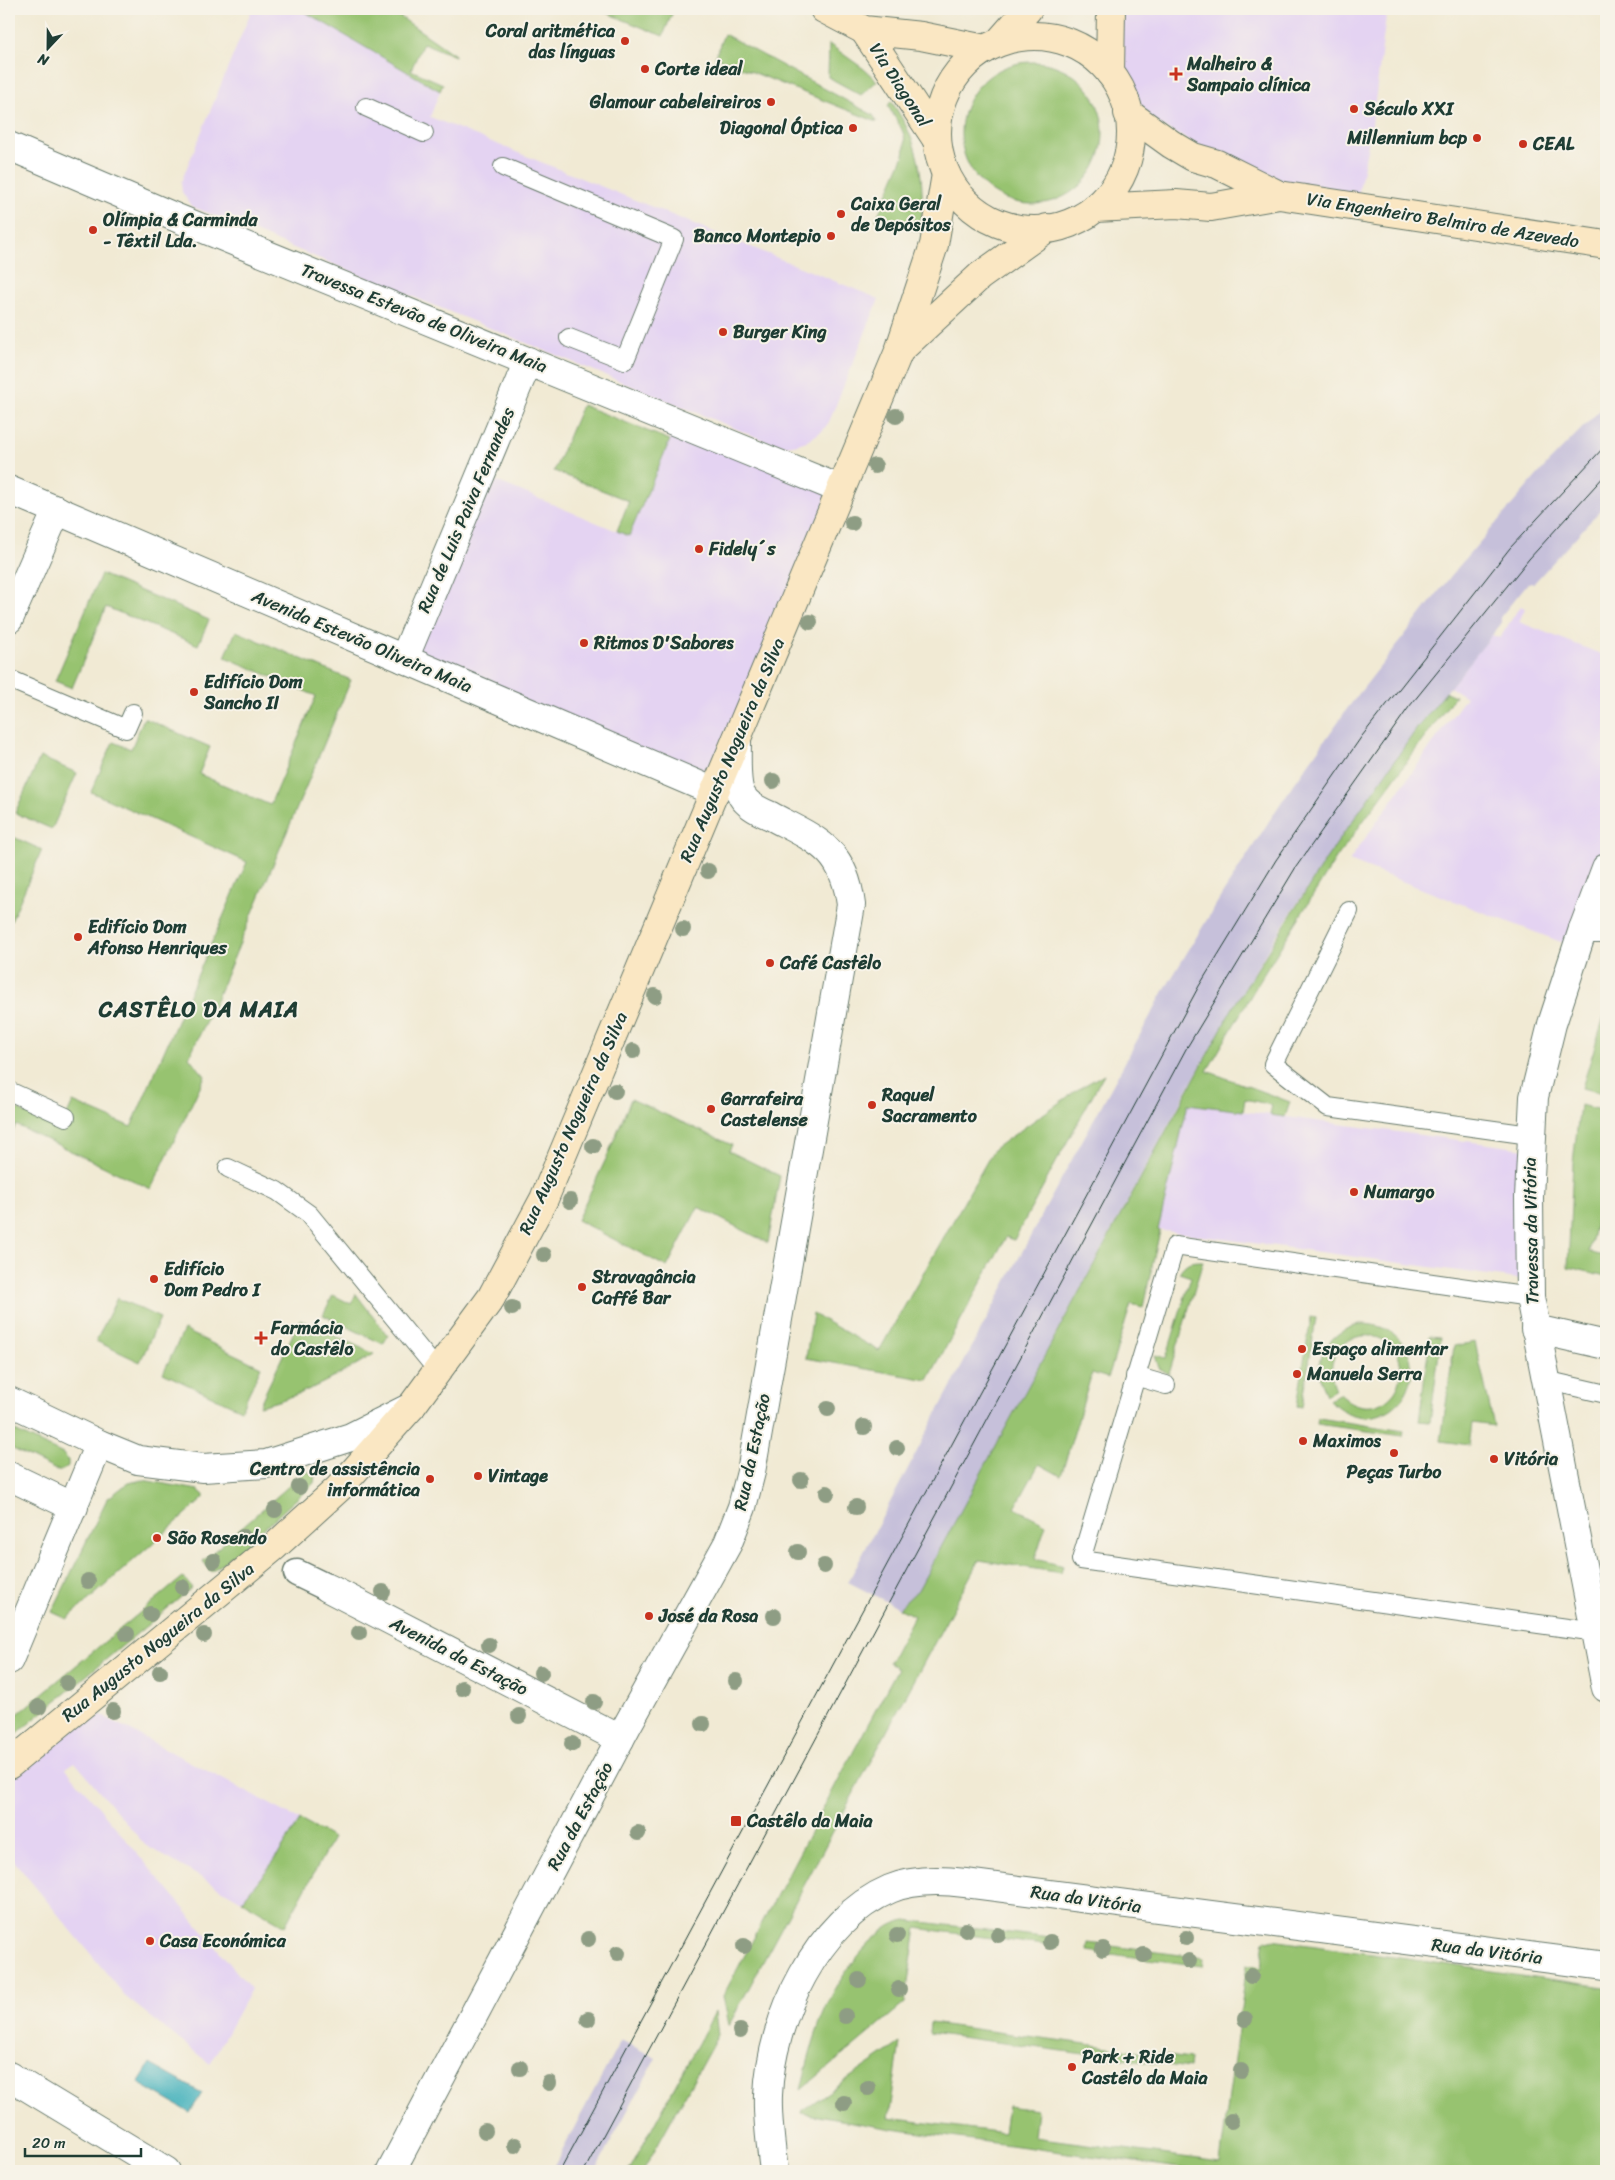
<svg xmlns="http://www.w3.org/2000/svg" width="1615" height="2180" font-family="Sriracha,sans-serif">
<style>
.built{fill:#e4d3f2}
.industrial{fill:#c6c0da}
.green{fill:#97c370;stroke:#5b8052}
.water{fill:#42b1bc;stroke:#307778}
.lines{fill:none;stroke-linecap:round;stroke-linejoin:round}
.service-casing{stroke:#687a6c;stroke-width:20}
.pedestrian-casing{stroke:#687a6c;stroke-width:29}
.minor-casing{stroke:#687a6c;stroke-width:30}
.tertiary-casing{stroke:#687a6c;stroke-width:30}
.secondary-casing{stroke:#687a6c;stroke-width:30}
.service{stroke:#fff;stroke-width:18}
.pedestrian{stroke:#fff;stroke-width:26}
.minor{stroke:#fff;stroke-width:28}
.tertiary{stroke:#fff;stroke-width:28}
.secondary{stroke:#fae7c3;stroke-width:28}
.tram{stroke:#1f3d34;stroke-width:1}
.tree{fill:#8e9d84}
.poi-dot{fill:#c8321e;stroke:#f7f3e8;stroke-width:2}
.labels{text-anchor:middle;stroke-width:4;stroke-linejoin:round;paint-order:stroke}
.poi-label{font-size:18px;font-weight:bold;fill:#1f3d34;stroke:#f7f3e8;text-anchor:start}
.street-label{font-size:18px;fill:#1f3d34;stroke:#f7f3e8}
.district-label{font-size:22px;font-weight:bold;letter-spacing:1px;fill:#1f3d34;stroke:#f7f3e8}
</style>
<rect width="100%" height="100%" fill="#f7f3e8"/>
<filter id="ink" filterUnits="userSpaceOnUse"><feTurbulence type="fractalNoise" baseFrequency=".02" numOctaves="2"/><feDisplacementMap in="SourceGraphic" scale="10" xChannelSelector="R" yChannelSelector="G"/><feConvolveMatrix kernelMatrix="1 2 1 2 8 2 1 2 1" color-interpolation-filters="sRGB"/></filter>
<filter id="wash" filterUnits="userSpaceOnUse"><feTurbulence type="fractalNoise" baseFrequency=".0096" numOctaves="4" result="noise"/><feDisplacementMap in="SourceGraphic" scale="20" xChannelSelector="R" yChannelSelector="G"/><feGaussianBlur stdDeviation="1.12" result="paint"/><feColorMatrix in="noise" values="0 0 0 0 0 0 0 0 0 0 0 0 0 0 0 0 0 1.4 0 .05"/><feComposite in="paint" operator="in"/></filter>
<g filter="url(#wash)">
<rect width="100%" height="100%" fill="#f1ead4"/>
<!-- built -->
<g class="built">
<path d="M252,9H300L440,91L430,117L879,299L829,422L823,430L809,440L798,444L787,446L766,441L191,206L182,192L181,182Z"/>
<path d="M1116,9H1387L1372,124L1357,201L1281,189L1134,111L1119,72Z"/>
<path d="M676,425L835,491L712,786L410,657L489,478L629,536Z"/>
<path d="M1520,606L1525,608L1519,622L1606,656V858L1574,947L1349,861L1466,697L1450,687L1492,635L1500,638Z"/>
<path d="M1188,1104L1525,1149V1280L1158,1230Z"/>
<path d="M88,1708L300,1820L274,1861L242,1901L145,1845L75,1762L66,1768L251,1989L210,2064L127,1998L9,1855V1773Z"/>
</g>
<!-- industrial -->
<g class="industrial">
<path d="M1606,404V504L1534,583H1528L1501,616V624L1418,727L1326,859L1276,936L1232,1009L1186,1092L918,1590L899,1608L848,1582L1040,1218L1165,989L1223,893L1282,801L1347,709L1454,572L1547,464Z"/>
<path d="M621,2040L656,2058L595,2171H551Z"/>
</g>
<!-- green -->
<g class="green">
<path d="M300,9H389L455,55V56L423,43L411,70L443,84L440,91Z"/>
<path d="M597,9H674L663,36Z"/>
<path d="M724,34L860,108L873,115L877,122L715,57Z"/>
<path d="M829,44L864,69L877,81L861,95L828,77Z"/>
<circle cx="1032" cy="133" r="71"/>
<path d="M891,101C921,144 925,179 921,232L876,220L904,155C908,131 899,126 888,106Z"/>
<path d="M582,405L670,440L629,536L617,531L629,501L554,471Z"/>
<path d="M101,574L209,620L198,645L106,607L72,688L55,681Z"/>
<path d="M236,631L351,680L213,1007L189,1057L205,1076L151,1189L16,1125L9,1139V1105L60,1130L73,1102L131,1127L247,862L91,792L113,742L131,749L144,718L210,747L199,774L270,805L316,696L225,657Z"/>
<path d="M1446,692L1455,696L1337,857L1260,980L1207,1071L1290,1102L1285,1117L1270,1115L1272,1105L1245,1099L1243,1111L1188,1104L1158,1230L1160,1231L1143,1307L1131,1304L1108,1378L1092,1373L1061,1476L1039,1464L1015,1508L1046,1524L1035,1559L1063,1566L1061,1573L979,1560L729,2025L723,1996L898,1668L889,1663L914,1616L899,1608L918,1590L1232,1009L1326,859L1418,727Z"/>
<path d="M40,757L77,773L52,829L15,813Z"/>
<path d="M9,835L42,850L9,926Z"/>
<path d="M1606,1010V1094L1582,1088Z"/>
<path d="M1104,1074L1014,1240L1006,1237L928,1380L806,1358L813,1314L879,1351L994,1149L1080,1088Z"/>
<path d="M631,1099L732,1145L729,1151L780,1176L768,1243L698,1207L667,1267L577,1220L606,1159Z"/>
<path d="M1580,1105L1606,1111V1181L1589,1252L1606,1257V1276L1568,1267L1573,1162Z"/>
<path d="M1203,1261L1169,1374L1159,1368L1155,1355L1166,1358L1191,1277L1179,1273C1185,1262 1191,1261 1203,1261Z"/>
<path d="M356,1294L388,1336L383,1344L323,1315L333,1295L351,1304Z"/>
<path d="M117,1298L160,1318L140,1362L96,1341Z"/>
<path d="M1311,1317L1316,1318L1302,1407L1297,1406Z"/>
<path d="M300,1319L374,1354C338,1376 301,1397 259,1406Z"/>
<path d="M1359,1324C1376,1324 1390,1328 1402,1342L1393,1347C1362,1318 1317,1350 1336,1389L1326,1395C1310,1362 1325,1334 1359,1324Z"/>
<path d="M184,1330L261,1367L241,1410L163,1373Z"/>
<path d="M1430,1336L1441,1337L1430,1422L1419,1421Z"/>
<path d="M1475,1342L1494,1426L1472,1423L1469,1445L1441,1441L1454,1346Z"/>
<path d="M1406,1347C1431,1398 1369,1442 1330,1400L1340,1394C1370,1425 1415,1392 1397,1353Z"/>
<path d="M1318,1418L1404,1431L1403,1436L1317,1424Z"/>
<path d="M9,1428L63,1454L68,1460V1466L63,1470H56L9,1447Z"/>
<path d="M306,1471L315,1475L314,1483L249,1542L211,1572L203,1561Z"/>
<path d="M143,1480L198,1490L204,1495V1498L67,1619L52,1612L107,1499L128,1483Z"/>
<path d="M183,1577L192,1588L9,1740V1721Z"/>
<path d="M300,1820L333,1838L285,1926L242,1901L274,1861Z"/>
<path d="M906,1920L1059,1939L1058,1947L916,1928L905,2003L801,2090C814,2034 827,1987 869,1944C880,1932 890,1923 906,1920Z"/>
<path d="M1265,1939L1606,1987V2171H1201L892,2129L801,2113V2111L900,2043L889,2118L1004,2133L1008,2106L1037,2110L1034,2137L1220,2162L1247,1964L1261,1967Z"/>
<path d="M1088,1943L1204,1958L1203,1966L1087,1951Z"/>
<path d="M715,2012L718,2035L643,2171H629Z"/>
<path d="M930,2023L1190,2058L1189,2068L929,2033Z"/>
</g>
<!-- water -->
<path class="water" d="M150,2064L202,2093L190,2113L138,2083Z"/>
</g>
<g filter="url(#ink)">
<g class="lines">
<defs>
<g id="service">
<path d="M366,107L424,133"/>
<path d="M503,167L674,239L625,360L569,338"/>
<path d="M9,679L126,729L133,713"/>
<path d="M1349,911L1273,1064L1328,1107L1530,1135"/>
<path d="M9,1091L66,1117"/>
<path d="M228,1168L277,1191L309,1214L437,1370"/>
<path d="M1530,1297L1175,1246L1081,1560L1596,1632"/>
<path d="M1135,1376L1166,1385"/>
<path d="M1545,1380L1606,1394"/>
</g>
<path id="pedestrian" d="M297,1573L328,1588"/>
<g id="minor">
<path d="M9,146L177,218L840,489"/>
<path d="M9,490L715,792"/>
<path d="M9,619L57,510"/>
<path d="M404,659L528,361"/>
<path d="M1583,929H1606"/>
<path d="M1535,1329L1606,1345"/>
<path d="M9,1401L99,1444L138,1460L203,1468L266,1464L351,1437L411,1407"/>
<path d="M9,1476L74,1507"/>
<path d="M328,1588L620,1739"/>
<path d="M9,1660L99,1444"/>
<path d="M9,2076L166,2171"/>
<path d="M391,2171L627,1726L728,1543L742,1507L751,1472L851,905C844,848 816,840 771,816C761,812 748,806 742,796C735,785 737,753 737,739"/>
</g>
<g id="tertiary">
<path d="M1606,868L1583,929L1552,1024L1534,1097L1529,1197L1530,1297L1606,1688"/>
<path d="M774,2171C771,2146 767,2121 768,2095C771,2019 817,1920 890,1889C914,1879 941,1880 965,1883L1606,1966"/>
</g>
<g id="secondary">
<path d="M824,9L864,30L921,36L985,49"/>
<path d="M864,30L937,140"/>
<circle cx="1034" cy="133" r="97"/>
<path d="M999,42L1028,9"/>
<path d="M1110,73L1111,9"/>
<path d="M1128,113L1171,144L1193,157L1217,164L1279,195L1606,245"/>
<path d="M1095,208L1176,204L1211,207L1279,195"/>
<path d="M900,350L980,276L1047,228"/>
<path d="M9,1765L274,1547L339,1488L411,1407L491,1298L544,1199L899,351L934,245L946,174"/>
</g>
</defs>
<!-- service casing -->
<use href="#service" class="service-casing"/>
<!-- pedestrian casing -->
<use href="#pedestrian" class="pedestrian-casing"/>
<!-- minor casing -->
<use href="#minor" class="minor-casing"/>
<!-- tertiary casing -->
<use href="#tertiary" class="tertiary-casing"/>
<!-- secondary casing -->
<use href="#secondary" class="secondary-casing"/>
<!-- service -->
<use href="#service" class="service"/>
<!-- pedestrian -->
<use href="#pedestrian" class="pedestrian"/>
<!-- minor -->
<use href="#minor" class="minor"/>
<!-- tertiary -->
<use href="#tertiary" class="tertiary"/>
<!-- secondary -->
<use href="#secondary" class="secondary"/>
<!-- tram -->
<g class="tram">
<path d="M560,2171L1199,986L1276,860L1362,736L1510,548L1606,445"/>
<path d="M584,2171L1186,1049L1296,867L1409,707L1529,559L1606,474"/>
</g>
</g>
<!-- trees -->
<g class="tree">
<circle cx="896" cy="416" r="8"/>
<circle cx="875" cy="466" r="8"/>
<circle cx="852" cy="523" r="8"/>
<circle cx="810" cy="622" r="8"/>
<circle cx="773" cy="781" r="8"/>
<circle cx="708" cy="871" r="8"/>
<circle cx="683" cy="929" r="8"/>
<circle cx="655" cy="996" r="8"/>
<circle cx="633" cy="1051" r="8"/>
<circle cx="615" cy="1091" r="8"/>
<circle cx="593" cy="1146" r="8"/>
<circle cx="570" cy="1201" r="8"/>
<circle cx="544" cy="1255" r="8"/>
<circle cx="512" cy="1308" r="8"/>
<circle cx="828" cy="1409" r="8"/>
<circle cx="864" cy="1427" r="8"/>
<circle cx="897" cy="1448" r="8"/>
<circle cx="801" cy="1480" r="8"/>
<circle cx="299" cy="1487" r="8"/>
<circle cx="827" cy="1493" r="8"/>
<circle cx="856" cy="1507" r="8"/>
<circle cx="275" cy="1510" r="8"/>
<circle cx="243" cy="1537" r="8"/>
<circle cx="798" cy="1552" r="8"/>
<circle cx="214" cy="1561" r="8"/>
<circle cx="824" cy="1566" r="8"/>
<circle cx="88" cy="1581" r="8"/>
<circle cx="182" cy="1587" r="8"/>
<circle cx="383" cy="1592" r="8"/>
<circle cx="150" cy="1614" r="8"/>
<circle cx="774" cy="1616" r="8"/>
<circle cx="359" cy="1633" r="8"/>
<circle cx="127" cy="1634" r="8"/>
<circle cx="204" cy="1635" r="8"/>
<circle cx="489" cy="1645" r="8"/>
<circle cx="160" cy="1672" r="8"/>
<circle cx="541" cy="1673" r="8"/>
<circle cx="736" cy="1681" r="8"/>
<circle cx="67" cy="1683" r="8"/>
<circle cx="462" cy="1688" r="8"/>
<circle cx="594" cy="1702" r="8"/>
<circle cx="39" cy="1707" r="8"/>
<circle cx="113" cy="1711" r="8"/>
<circle cx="519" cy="1716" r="8"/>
<circle cx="703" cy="1724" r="8"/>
<circle cx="572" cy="1744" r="8"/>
<circle cx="638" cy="1833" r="8"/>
<circle cx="966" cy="1930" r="8"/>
<circle cx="897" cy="1935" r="8"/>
<circle cx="998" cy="1935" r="8"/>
<circle cx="1186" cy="1938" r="8"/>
<circle cx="588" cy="1939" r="8"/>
<circle cx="1050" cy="1942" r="8"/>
<circle cx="744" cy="1946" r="8"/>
<circle cx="1103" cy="1949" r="8"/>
<circle cx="618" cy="1953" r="8"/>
<circle cx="1144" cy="1955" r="8"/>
<circle cx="1189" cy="1961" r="8"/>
<circle cx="1251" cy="1976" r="8"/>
<circle cx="859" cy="1980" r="8"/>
<circle cx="899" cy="1989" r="8"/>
<circle cx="845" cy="2016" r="8"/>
<circle cx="588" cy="2019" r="8"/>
<circle cx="1245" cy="2019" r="8"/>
<circle cx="740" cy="2031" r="8"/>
<circle cx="520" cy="2068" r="8"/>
<circle cx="1241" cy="2071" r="8"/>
<circle cx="549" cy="2083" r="8"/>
<circle cx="868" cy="2088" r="8"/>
<circle cx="844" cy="2103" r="8"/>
<circle cx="1231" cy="2121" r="8"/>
<circle cx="485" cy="2131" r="8"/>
<circle cx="515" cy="2145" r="8"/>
</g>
</g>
<!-- markers -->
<g class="poi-dot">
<circle cx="625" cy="41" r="5"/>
<circle cx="645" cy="69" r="5"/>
<path d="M1173.5 66.5h5v5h5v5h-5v5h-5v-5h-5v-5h5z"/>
<circle cx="771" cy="102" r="5"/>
<circle cx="1354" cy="109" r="5"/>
<circle cx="853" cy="128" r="5"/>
<circle cx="1477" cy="138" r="5"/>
<circle cx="1523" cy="144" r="5"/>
<circle cx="841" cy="214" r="5"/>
<circle cx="93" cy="230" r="5"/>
<circle cx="831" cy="236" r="5"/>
<circle cx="723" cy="332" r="5"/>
<circle cx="699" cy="549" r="5"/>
<circle cx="584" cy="643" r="5"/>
<circle cx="194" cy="692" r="5"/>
<circle cx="78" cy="937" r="5"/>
<circle cx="770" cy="963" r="5"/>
<circle cx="872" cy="1105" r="5"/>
<circle cx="711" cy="1109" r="5"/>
<circle cx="1354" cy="1192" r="5"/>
<circle cx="154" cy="1279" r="5"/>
<circle cx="582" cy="1287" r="5"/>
<path d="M258.5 1330.5h5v5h5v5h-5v5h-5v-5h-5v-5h5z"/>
<circle cx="1302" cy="1349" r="5"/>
<circle cx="1297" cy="1374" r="5"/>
<circle cx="1303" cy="1441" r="5"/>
<circle cx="1394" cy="1453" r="5"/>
<circle cx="1494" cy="1459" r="5"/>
<circle cx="478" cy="1476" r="5"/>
<circle cx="430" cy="1479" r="5"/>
<circle cx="157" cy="1538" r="5"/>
<circle cx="649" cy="1616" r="5"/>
<rect x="730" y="1815" width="12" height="12" rx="2.5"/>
<circle cx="150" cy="1941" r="5"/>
<circle cx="1072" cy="2067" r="5"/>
</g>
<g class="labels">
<!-- poi labels -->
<g class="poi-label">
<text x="615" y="37" text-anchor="end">Coral aritmética<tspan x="615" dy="21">das línguas</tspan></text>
<text x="1187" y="70">Malheiro &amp;<tspan x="1187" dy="21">Sampaio clínica</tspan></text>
<text x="655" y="75">Corte ideal</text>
<text x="761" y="108" text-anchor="end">Glamour cabeleireiros</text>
<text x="1364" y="115">Século XXI</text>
<text x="843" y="134" text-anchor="end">Diagonal Óptica</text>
<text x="1467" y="144" text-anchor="end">Millennium bcp</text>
<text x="1533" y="150">CEAL</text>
<text x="851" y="210">Caixa Geral<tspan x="851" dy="21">de Depósitos</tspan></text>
<text x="103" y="226">Olímpia &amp; Carminda<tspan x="103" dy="21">- Têxtil Lda.</tspan></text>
<text x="821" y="242" text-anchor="end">Banco Montepio</text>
<text x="733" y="338">Burger King</text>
<text x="709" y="555">Fidely´s</text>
<text x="594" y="649">Ritmos D'Sabores</text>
<text x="204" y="688">Edifício Dom<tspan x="204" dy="21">Sancho II</tspan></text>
<text x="88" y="933">Edifício Dom<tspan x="88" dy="21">Afonso Henriques</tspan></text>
<text x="780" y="969">Café Castêlo</text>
<text x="882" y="1101">Raquel<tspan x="882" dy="21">Sacramento</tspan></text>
<text x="721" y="1105">Garrafeira<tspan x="721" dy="21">Castelense</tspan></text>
<text x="1364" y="1198">Numargo</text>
<text x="164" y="1275">Edifício<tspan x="164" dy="21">Dom Pedro I</tspan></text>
<text x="592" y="1283">Stravagância<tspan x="592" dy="21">Caffé Bar</tspan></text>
<text x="271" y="1334">Farmácia<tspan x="271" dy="21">do Castêlo</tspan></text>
<text x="1312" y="1355">Espaço alimentar</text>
<text x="1307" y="1380">Manuela Serra</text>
<text x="1313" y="1447">Maximos</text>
<text x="1504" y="1465">Vitória</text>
<text x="420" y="1475" text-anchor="end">Centro de assistência<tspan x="420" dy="21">informática</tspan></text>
<text x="1394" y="1478" text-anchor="middle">Peças Turbo</text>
<text x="488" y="1482">Vintage</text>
<text x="167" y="1544">São Rosendo</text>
<text x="659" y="1622">José da Rosa</text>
<text x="747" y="1827">Castêlo da Maia</text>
<text x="160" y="1947">Casa Económica</text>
<text x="1082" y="2063">Park + Ride<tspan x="1082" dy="21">Castêlo da Maia</tspan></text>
</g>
<!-- street labels -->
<g class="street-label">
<text transform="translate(900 85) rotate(57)" y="6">Via Diagonal</text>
<text transform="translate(1443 220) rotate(9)" y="6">Via Engenheiro Belmiro de Azevedo</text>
<text transform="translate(424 318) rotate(22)" y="6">Travessa Estevão de Oliveira Maia</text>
<text transform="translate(466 510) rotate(-67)" y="6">Rua de Luis Paiva Fernandes</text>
<text transform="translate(362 641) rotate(23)" y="6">Avenida Estevão Oliveira Maia</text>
<text transform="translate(732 750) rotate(-67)" y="6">Rua Augusto Nogueira da Silva</text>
<text transform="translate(573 1123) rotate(-66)" y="6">Rua Augusto Nogueira da Silva</text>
<text transform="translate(1531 1231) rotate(-91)" y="6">Travessa da Vitória</text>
<text transform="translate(752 1452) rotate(-78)" y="6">Rua da Estação</text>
<text transform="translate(158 1642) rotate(-39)" y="6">Rua Augusto Nogueira da Silva</text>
<text transform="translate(459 1656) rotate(27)" y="6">Avenida da Estação</text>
<text transform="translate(580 1816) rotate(-62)" y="6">Rua da Estação</text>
<text transform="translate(1086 1899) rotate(8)" y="6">Rua da Vitória</text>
<text transform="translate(1487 1951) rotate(7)" y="6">Rua da Vitória</text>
</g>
<!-- district labels -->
<g class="district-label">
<text x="199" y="1017">CASTÊLO DA MAIA</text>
</g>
</g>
<!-- margin -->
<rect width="1615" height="2180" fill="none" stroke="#f7f3e8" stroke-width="30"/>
<!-- north arrow -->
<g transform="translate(48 48) rotate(202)" stroke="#f7f3e8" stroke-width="4" paint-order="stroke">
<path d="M0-4L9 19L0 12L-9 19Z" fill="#1f3d34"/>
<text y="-8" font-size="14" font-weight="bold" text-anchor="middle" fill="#1f3d34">N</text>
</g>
<!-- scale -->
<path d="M25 2148v8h116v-8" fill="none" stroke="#1f3d34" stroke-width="2.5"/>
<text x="32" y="2148" font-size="15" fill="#1f3d34" stroke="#f7f3e8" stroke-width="4" paint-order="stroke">20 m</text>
</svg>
